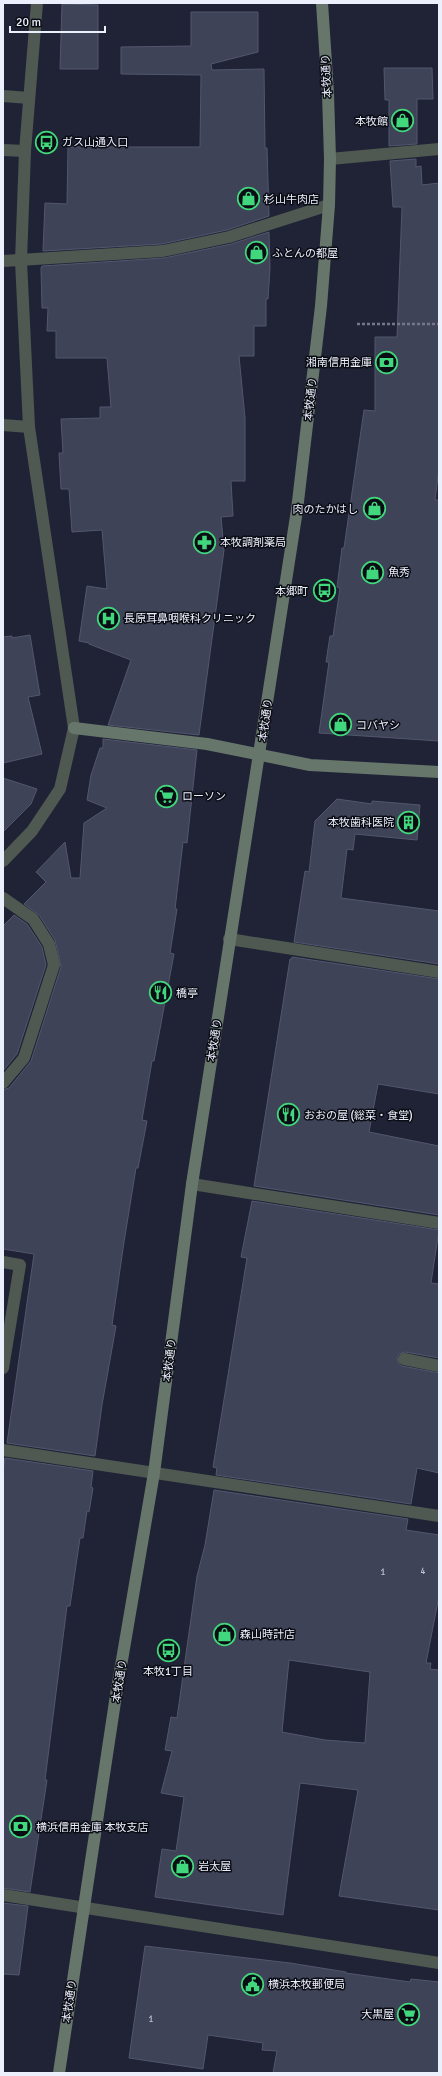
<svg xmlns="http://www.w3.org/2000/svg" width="442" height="2076" font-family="Signika,'Noto Sans JP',sans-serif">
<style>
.building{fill:#3f4358;stroke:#53576e;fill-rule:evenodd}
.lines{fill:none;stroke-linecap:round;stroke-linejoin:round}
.path{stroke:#747787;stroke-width:2.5;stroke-dasharray:3 2;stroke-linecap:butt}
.lane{stroke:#4f5951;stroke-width:12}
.street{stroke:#4f5951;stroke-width:12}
.secondary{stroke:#67766a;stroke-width:12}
.labels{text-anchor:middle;stroke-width:3;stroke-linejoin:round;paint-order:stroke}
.number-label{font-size:9px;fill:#c1c4d3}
.street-label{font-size:11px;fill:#eceffc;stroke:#0b0d15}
.poi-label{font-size:11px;fill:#eceffc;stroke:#0b0d15;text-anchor:start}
</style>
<rect width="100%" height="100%" fill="#202336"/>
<!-- building -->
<g class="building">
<path d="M62,4L98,5V69H60Z"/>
<path d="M191,12H258V52L211,64L212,70L264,69L265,148H267L269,216L227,230L162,244L43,251L45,203L67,204L68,147H200L201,75L121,74V47L191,46Z"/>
<path d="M384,68H432L433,99H417V144L389,146V100H385Z"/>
<path d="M416,159V167L421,166L422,185L439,183V468L435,500H439V741L319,733L329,662H326L330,636H333L340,588L337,587L342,548H344L364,410L375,411V337H397L402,207H393L390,161Z"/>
<path d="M269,232L270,268L268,299H266V326H254V356H239L245,418V481H231L233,516L221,517L224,550L199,735L108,725L131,660L89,644V643L79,641L87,586L107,589L102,530L72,532L69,489H61L59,453H63L61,419L100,418V407H111L107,358H56V331H47L48,308H42L41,268L42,266L164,258L231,244Z"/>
<path d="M30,635L40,695L28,697L42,754L3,763V637L12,636V638Z"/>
<path d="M103,739L197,750L187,843L183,842L175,909H177L170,953L174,954L154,1061H152L142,1120L147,1121L138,1168H136L124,1242L112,1325L116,1326L102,1405L95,1456L7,1443L34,1254L3,1249V1090L9,1088L31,1061L61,967L55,940L39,915L24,904L46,882L36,872L65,842L71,878H80L84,823L107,808L87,800L91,775L100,748H103Z"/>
<path d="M3,778L37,789L31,804L3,832Z"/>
<path d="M337,799L372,804V801L420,805L417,840L355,834L353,850L347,849L341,898L439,911V964L294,942L305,871L309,872L315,821Z"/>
<path d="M14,915L27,924L42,947L46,965L17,1054L3,1071V926Z"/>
<path d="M292,957L439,979V1094L378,1084L369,1132L439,1146V1215L254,1186L290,959H292Z"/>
<path d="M252,1201L439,1230L431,1283L439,1284V1358L405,1352L399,1354L397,1358L399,1364L402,1366L439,1373V1473L417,1468L411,1504L216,1475L217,1468L213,1467L247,1258L241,1257Z"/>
<path d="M5,1458L93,1471L91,1487L93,1488L89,1512L87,1511L83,1538H80L70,1606H67L45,1780H47L30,1892L3,1888V1470Z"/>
<path d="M214,1490L408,1519L406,1530L439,1535V1596L426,1663H431L430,1669L439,1670V1910L339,1896L358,1790L300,1783L283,1915L155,1897L162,1849L176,1851L184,1797L161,1793L172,1751L165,1750L171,1717L177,1718L197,1576L205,1545ZM289,1660L370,1672L365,1743L325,1740L282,1732Z"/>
<path d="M3,1903L28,1906L19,1975L3,1974Z"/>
<path d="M145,1946L290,1963L346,1972V1973L410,1982L411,1979L439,1982V2073H273L277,2051L262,2050L263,2043L208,2035L203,2069L129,2058Z"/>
</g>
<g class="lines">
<!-- path -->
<path class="path" d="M357,324H439"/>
<!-- lane -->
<g class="lane">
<path d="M3,150L25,151"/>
<path d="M3,261L163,251L229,237L329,205"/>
<path d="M3,898L33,919L49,944L54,965L24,1058L3,1083"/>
<path d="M229,939L439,972"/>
<path d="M192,1184L439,1223"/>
<path d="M404,1359L439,1366"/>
</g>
<!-- street -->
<g class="street">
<path d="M3,96L29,98"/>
<path d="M330,159L439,149"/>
<path d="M3,425L29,427"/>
<path d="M3,861L32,831L60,789L74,728L29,427L21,261L25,151L37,3"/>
<path d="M3,1262L20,1265L3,1368"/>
<path d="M3,1450L439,1516"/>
<path d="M3,1895L439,1963"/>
</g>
<!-- secondary -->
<g class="secondary">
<path d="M74,728L207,744L310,765L439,772"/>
<path d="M59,2073L116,1695L154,1473L192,1184L297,510L321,306L329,205L330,159L328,93L322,3"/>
</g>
</g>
<!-- icons -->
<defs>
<symbol id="shop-ring" viewBox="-11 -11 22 22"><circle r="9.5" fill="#0b0d15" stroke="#41d77c" stroke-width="1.5"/><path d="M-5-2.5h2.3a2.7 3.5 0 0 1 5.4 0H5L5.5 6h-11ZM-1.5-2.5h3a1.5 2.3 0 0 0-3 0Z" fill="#41d77c"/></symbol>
<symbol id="bus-ring" viewBox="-11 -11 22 22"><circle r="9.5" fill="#0b0d15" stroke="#41d77c" stroke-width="1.5"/><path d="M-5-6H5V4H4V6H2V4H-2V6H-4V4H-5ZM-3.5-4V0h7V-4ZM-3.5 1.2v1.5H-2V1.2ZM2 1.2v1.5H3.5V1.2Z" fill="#41d77c"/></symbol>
<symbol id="bank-ring" viewBox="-11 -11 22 22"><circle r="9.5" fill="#0b0d15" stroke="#41d77c" stroke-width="1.5"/><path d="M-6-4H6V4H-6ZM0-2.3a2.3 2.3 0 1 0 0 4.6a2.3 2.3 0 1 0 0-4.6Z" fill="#41d77c"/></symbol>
<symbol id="pharmacy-ring" viewBox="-11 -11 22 22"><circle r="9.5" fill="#0b0d15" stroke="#41d77c" stroke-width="1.5"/><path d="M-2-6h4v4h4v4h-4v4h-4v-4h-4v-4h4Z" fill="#41d77c"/></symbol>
<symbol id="hospital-ring" viewBox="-11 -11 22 22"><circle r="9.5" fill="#0b0d15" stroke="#41d77c" stroke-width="1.5"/><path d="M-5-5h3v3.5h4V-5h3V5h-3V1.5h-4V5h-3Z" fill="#41d77c"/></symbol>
<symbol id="supermarket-ring" viewBox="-11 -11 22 22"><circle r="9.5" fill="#0b0d15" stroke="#41d77c" stroke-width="1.5"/><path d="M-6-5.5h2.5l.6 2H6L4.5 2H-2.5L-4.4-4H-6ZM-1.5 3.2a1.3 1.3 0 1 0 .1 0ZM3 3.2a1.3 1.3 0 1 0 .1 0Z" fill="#41d77c"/></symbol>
<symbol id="building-ring" viewBox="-11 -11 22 22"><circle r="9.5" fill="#0b0d15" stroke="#41d77c" stroke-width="1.5"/><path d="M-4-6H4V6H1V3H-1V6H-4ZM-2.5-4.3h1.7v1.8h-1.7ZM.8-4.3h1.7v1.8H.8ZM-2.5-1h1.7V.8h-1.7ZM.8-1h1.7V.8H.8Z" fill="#41d77c"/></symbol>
<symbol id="restaurant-ring" viewBox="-11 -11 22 22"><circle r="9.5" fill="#0b0d15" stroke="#41d77c" stroke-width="1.5"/><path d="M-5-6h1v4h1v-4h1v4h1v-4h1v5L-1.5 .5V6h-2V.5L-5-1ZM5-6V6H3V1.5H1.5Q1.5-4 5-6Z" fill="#41d77c"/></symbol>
<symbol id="civic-ring" viewBox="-11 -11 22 22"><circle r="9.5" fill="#0b0d15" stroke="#41d77c" stroke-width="1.5"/><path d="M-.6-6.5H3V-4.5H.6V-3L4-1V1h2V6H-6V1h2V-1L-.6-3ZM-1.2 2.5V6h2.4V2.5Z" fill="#41d77c"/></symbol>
</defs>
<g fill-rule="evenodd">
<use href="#shop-ring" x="390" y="108" width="25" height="25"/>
<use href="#bus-ring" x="34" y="130" width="25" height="25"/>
<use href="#shop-ring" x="236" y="186" width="25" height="25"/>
<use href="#shop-ring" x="244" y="240" width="25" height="25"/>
<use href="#bank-ring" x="374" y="350" width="25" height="25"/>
<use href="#shop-ring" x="362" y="496" width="25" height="25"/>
<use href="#pharmacy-ring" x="192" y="530" width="25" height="25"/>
<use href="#shop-ring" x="360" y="560" width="25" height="25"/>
<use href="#bus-ring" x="312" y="578" width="25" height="25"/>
<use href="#hospital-ring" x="96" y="606" width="25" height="25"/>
<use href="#shop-ring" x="328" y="712" width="25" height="25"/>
<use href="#supermarket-ring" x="154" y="784" width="25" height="25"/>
<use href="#building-ring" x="396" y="810" width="25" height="25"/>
<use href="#restaurant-ring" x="148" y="980" width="25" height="25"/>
<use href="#restaurant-ring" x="276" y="1102" width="25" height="25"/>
<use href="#shop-ring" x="212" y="1622" width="25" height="25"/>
<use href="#bus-ring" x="156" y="1638" width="25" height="25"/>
<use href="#bank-ring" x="8" y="1814" width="25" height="25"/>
<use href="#shop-ring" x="170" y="1854" width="25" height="25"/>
<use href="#civic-ring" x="240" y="1972" width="25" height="25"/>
<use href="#supermarket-ring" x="396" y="2002" width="25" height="25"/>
</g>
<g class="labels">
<!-- number labels -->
<g class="number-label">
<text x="423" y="1574">4</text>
<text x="383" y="1575">1</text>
<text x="151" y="2022">1</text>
</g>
<!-- street labels -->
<g class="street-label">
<text transform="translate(326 76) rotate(-93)" y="4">本牧通り</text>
<text transform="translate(310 399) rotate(-84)" y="4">本牧通り</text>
<text transform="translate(265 720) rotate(-82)" y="4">本牧通り</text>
<text transform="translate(214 1040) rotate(-81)" y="4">本牧通り</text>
<text transform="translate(169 1360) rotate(-83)" y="4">本牧通り</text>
<text transform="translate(119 1681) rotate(-81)" y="4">本牧通り</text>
<text transform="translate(69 2001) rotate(-82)" y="4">本牧通り</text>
</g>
<!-- poi labels -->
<g class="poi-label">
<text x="388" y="125" text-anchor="end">本牧館</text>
<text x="62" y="146">ガス山通入口</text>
<text x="264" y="203">杉山牛肉店</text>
<text x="272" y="257">ふとんの都屋</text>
<text x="372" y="366" text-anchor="end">湘南信用金庫</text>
<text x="358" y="513" text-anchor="end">肉のたかはし</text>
<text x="220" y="546">本牧調剤薬局</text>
<text x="388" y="576">魚秀</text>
<text x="308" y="595" text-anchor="end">本郷町</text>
<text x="124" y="622">長原耳鼻咽喉科クリニック</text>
<text x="356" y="729">コバヤシ</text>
<text x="182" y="800">ローソン</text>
<text x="394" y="826" text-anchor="end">本牧歯科医院</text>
<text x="176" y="997">橋亭</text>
<text x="304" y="1119">おおの屋 (総菜・食堂)</text>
<text x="240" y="1638">森山時計店</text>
<text x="168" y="1675" text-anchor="middle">本牧1丁目</text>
<text x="36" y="1831">横浜信用金庫 本牧支店</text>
<text x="198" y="1870">岩太屋</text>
<text x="268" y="1988">横浜本牧郵便局</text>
<text x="394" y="2018" text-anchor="end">大黒屋</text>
</g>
</g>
<!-- border -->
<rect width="442" height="2076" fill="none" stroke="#eceffc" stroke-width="8"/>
<!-- scale -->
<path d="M10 26v6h95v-6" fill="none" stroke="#eceffc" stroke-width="2"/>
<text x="16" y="26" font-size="12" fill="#eceffc" stroke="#0b0d15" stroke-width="3" paint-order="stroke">20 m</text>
</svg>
